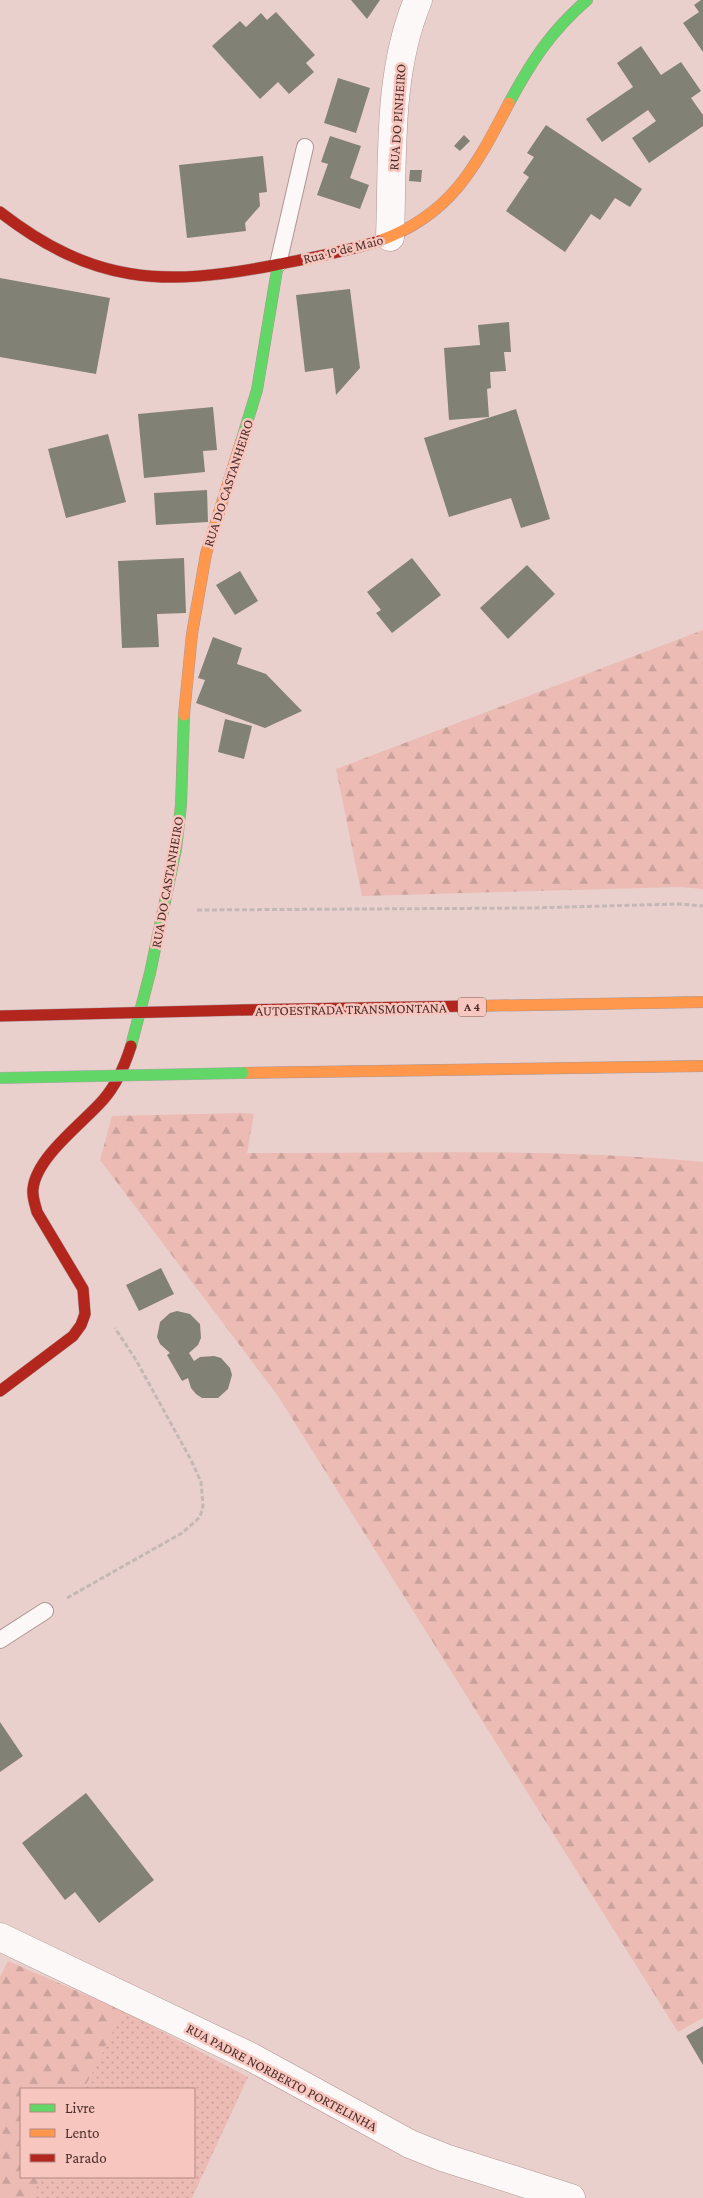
<svg xmlns="http://www.w3.org/2000/svg" width="703" height="2198" font-family="'Crimson Pro',serif">
<style>
.grass{fill:url(#grass-dots)}
.forest{fill:url(#forest-firs)}
.building{fill:#828176}
.lines{fill:none;stroke-linecap:round;stroke-linejoin:round}
.lane-casing{stroke:#af9692;stroke-width:18}
.street-casing{stroke:#af9692;stroke-width:29}
.fast-casing{stroke:#af9692;stroke-width:12}
.slow-casing{stroke:#af9692;stroke-width:12}
.jam-casing{stroke:#af9692;stroke-width:12}
.path{stroke:#c4b7b5;stroke-width:3;stroke-dasharray:5 2.5;stroke-linecap:butt}
.lane{stroke:#fcf8f7;stroke-width:16}
.street{stroke:#fcf8f7;stroke-width:28}
.fast{stroke:#63d668;stroke-width:11}
.slow{stroke:#ff974d;stroke-width:11}
.jam{stroke:#b3261e;stroke-width:11}
.fast-bridge-casing{stroke:#b1a8b2;stroke-width:12;stroke-linecap:butt}
.jam-bridge-casing{stroke:#b1a8b2;stroke-width:12;stroke-linecap:butt}
.fast-bridge{stroke:#63d668;stroke-width:11}
.jam-bridge{stroke:#b3261e;stroke-width:11}
.labels{text-anchor:middle;stroke-width:5;stroke-linejoin:round;paint-order:stroke}
.shield{fill:#f7c6bf;stroke:#805c57;stroke-width:1}
.shield-label{font-size:12px;font-weight:bold;fill:#4d2e2a}
.street-label{font-size:14px;fill:#4d2e2a;stroke:#f7c6bf}
</style>
<defs>
<pattern id="grass-dots" width="8" height="8" patternUnits="userSpaceOnUse" patternTransform="scale(1.25)"><rect width="8" height="8" fill="#ebbbb4"/><path d="M2 2h.1M6 6h.1" fill="none" stroke="#cba19b" stroke-width="1.8" stroke-linecap="round"/></pattern>
<pattern id="forest-firs" width="22" height="20" patternUnits="userSpaceOnUse" patternTransform="scale(1.25)"><rect width="22" height="20" fill="#ebbbb4"/><path d="M5 1l3.5 6h-7zM16 11l3.5 6h-7z" fill="#cba19b"/></pattern>
</defs>
<rect width="100%" height="100%" fill="#ead0cc"/>
<!-- grass -->
<path class="grass" d="M123,2011L248,2077L192,2198H31L41,2177H194V2089H84Z"/>
<!-- forest -->
<g class="forest">
<path d="M703,630V889L680,887L362,896L336,769Z"/>
<path d="M244,1113L254,1114L247,1153C399,1153 552,1148 703,1162V2018L678,2032L278,1396L100,1160L112,1116Z"/>
<path d="M8,1961L123,2011L84,2089H21V2177H41L31,2198H0V1977Z"/>
</g>
<!-- building -->
<g class="building">
<path d="M351,0H380L367,19Z"/>
<path d="M701,0H703V52L683,23L699,12L694,5Z"/>
<path d="M276,12L315,55L306,63L314,72L289,94L278,82L260,99L212,46L240,21L246,27L261,13L267,20Z"/>
<path d="M641,46L661,75L681,62L701,91L691,98L703,115V126L649,163L632,138L656,121L648,110L602,142L586,119L633,87L617,63Z"/>
<path d="M338,78L370,88L356,133L324,123Z"/>
<path d="M546,125L642,189L630,207L615,198L600,220L591,214L565,252L506,211L529,177L523,173L534,157L527,153Z"/>
<path d="M464,135L470,141L460,151L454,146Z"/>
<path d="M330,136L361,146L350,178L369,185L360,209L317,195L328,164L321,162Z"/>
<path d="M263,156L267,192L259,193L260,206L245,223L246,231L187,238L179,165Z"/>
<path d="M410,170H422L421,182L409,181Z"/>
<path d="M0,278L110,298L96,374L0,357Z"/>
<path d="M350,289L360,368L336,395L333,368L305,372L296,295Z"/>
<path d="M509,322L511,352H504L506,371L490,372L491,388L487,389L489,417L449,420L444,348L480,345L478,325Z"/>
<path d="M213,407L217,450L203,451L205,472L144,478L138,414Z"/>
<path d="M516,409L550,519L521,528L511,498L449,517L424,438Z"/>
<path d="M108,434L126,502L66,518L48,449Z"/>
<path d="M207,490L208,522L156,525L154,493Z"/>
<path d="M184,558L186,613L157,614L159,647L122,648L118,561Z"/>
<path d="M412,558L441,595L392,633L376,613L381,610L367,592Z"/>
<path d="M527,565L555,594L508,639L480,608Z"/>
<path d="M240,571L258,601L235,615L216,585Z"/>
<path d="M213,637L242,648L237,664L266,674L302,711L265,728L196,703L205,680L198,678Z"/>
<path d="M225,719L252,726L244,759L218,752Z"/>
<path d="M161,1268L174,1294L139,1311L126,1285Z"/>
<path d="M177,1311L190,1314L200,1324L201,1338L198,1345L189,1353L194,1361L200,1357L214,1356L221,1358L230,1368L232,1375L228,1389L218,1398H202L196,1394L191,1388L188,1378L182,1381L167,1355L170,1353L160,1344L157,1337L160,1322L170,1313Z"/>
<path d="M0,1722L23,1756L0,1772Z"/>
<path d="M86,1793L154,1880L99,1923L75,1892L65,1900L22,1843Z"/>
<path d="M703,2026V2065L686,2036Z"/>
</g>
<g class="lines">
<defs>
<g id="lane">
<path d="M278,264L305,147"/>
<path d="M0,1640L45,1611"/>
</g>
<g id="street">
<path d="M390,237C393,159 387,74 418,0"/>
<path d="M0,1937L251,2057L410,2144L445,2158L571,2198"/>
</g>
<g id="fast">
<path d="M509,103C531,62 551,31 587,0"/>
<path d="M241,442L257,390L278,264"/>
<path d="M131,1046L150,973L176,849L181,805L184,715"/>
</g>
<g id="slow">
<path d="M379,241C451,215 475,168 509,103"/>
<path d="M184,715L192,634L206,554L241,442"/>
<path d="M472,1006L703,1002"/>
<path d="M243,1073L703,1066"/>
</g>
<g id="jam">
<path d="M0,212C93,284 163,287 275,265C310,258 345,252 379,241"/>
<path d="M241,1010L472,1006"/>
<path d="M0,1391L73,1336L81,1325L85,1314L83,1289L37,1212C35,1204 32,1197 33,1189C36,1157 83,1123 103,1100C117,1084 125,1065 131,1046"/>
</g>
</defs>
<!-- lane casing -->
<use href="#lane" class="lane-casing"/>
<!-- street casing -->
<use href="#street" class="street-casing"/>
<!-- fast casing -->
<use href="#fast" class="fast-casing"/>
<!-- slow casing -->
<use href="#slow" class="slow-casing"/>
<!-- jam casing -->
<use href="#jam" class="jam-casing"/>
<!-- path -->
<g class="path">
<path d="M197,910L530,908L679,904L703,906"/>
<path d="M67,1598L182,1533L200,1517L203,1506L201,1482L191,1460L136,1360L115,1328"/>
</g>
<!-- lane -->
<use href="#lane" class="lane"/>
<!-- street -->
<use href="#street" class="street"/>
<!-- fast -->
<use href="#fast" class="fast"/>
<!-- slow -->
<use href="#slow" class="slow"/>
<!-- jam -->
<use href="#jam" class="jam"/>
<defs>
<path id="fast-bridge" d="M0,1078L243,1073"/>
<path id="jam-bridge" d="M0,1016L241,1010"/>
</defs>
<!-- fast-bridge casing -->
<use href="#fast-bridge" class="fast-bridge-casing"/>
<!-- jam-bridge casing -->
<use href="#jam-bridge" class="jam-bridge-casing"/>
<!-- fast-bridge -->
<use href="#fast-bridge" class="fast-bridge"/>
<!-- jam-bridge -->
<use href="#jam-bridge" class="jam-bridge"/>
</g>
<g class="labels">
<!-- shield labels -->
<rect class="shield" x="458" y="997.5" width="28" height="19" rx="4"/>
<g class="shield-label">
<text x="472" y="1011">A 4</text>
</g>
<!-- street labels -->
<g class="street-label">
<text transform="translate(397 117) rotate(-86)" y="5">RUA DO PINHEIRO</text>
<text transform="translate(343 249) rotate(-14)" y="5">Rua 1º de Maio</text>
<text transform="translate(228 483) rotate(-72)" y="5">RUA DO CASTANHEIRO</text>
<text transform="translate(167 882) rotate(-80)" y="5">RUA DO CASTANHEIRO</text>
<text transform="translate(351 1009) rotate(-1)" y="5">AUTOESTRADA TRANSMONTANA</text>
<text transform="translate(282 2077) rotate(28)" y="5">RUA PADRE NORBERTO PORTELINHA</text>
</g>
</g>
<!-- legend -->
<rect x="20" y="2088" width="175" height="90" fill="#f7c6bf" stroke="#b38983"/>
<rect x="30" y="2104" width="25" height="8" fill="#63d668" stroke="#b38983"/>
<text x="65" y="2113" font-size="15" fill="#4d2e2a">Livre</text>
<rect x="30" y="2129" width="25" height="8" fill="#ff974d" stroke="#b38983"/>
<text x="65" y="2138" font-size="15" fill="#4d2e2a">Lento</text>
<rect x="30" y="2154" width="25" height="8" fill="#b3261e" stroke="#b38983"/>
<text x="65" y="2163" font-size="15" fill="#4d2e2a">Parado</text>
</svg>
